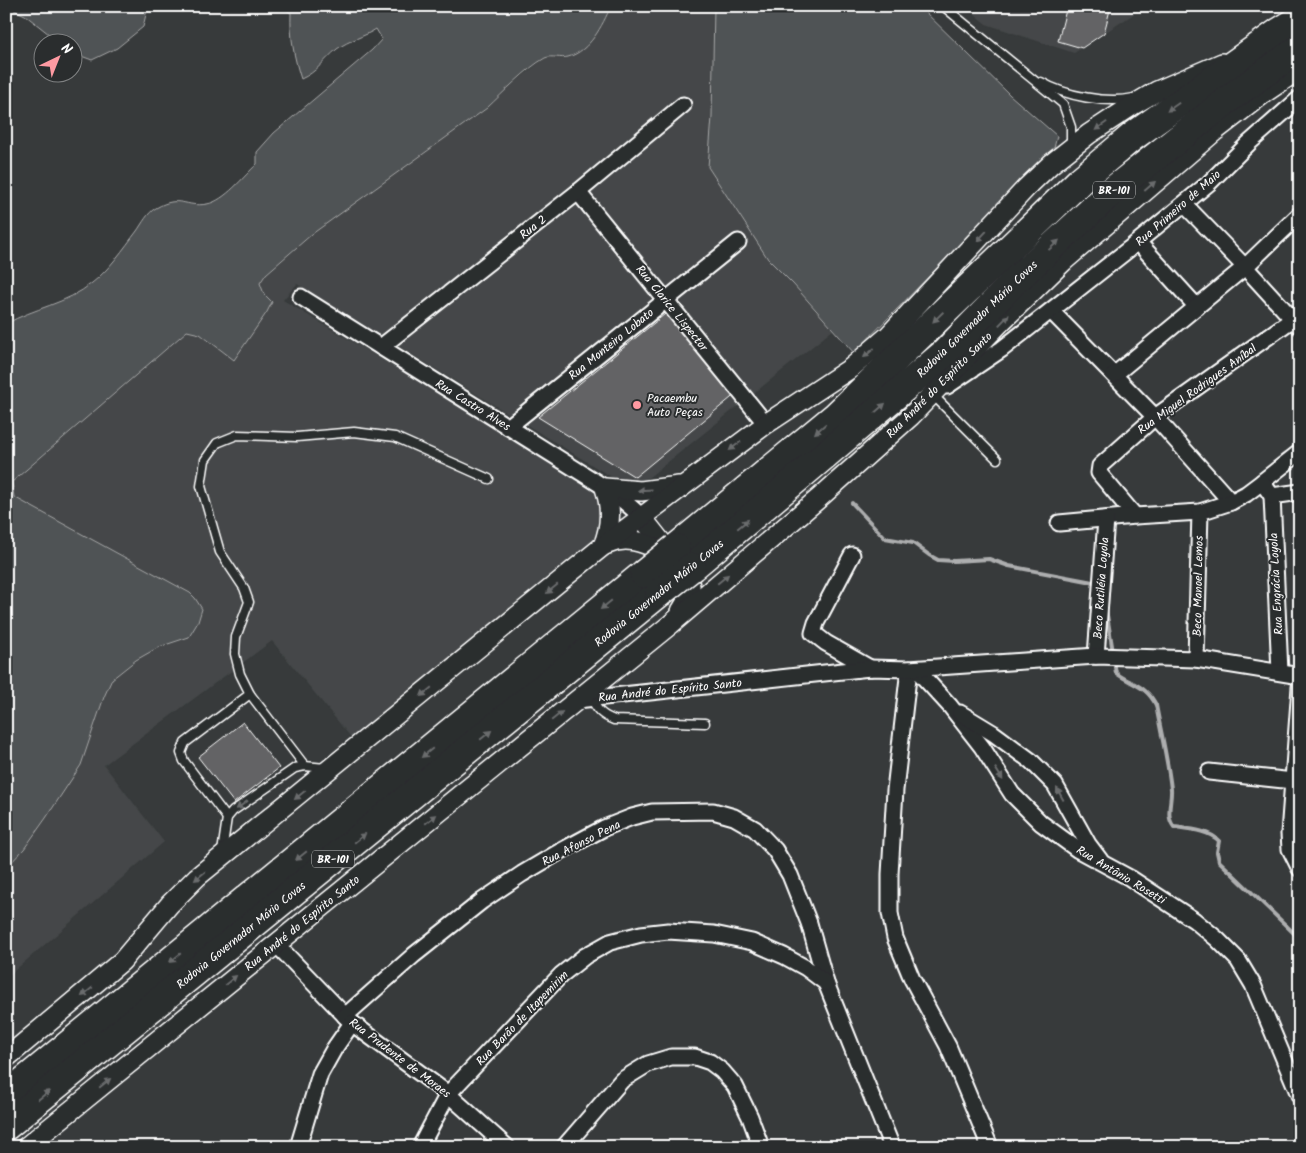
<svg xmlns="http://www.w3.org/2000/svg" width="1306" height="1153" font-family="Kalam,sans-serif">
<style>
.built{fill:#444748}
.green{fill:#505354;stroke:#a8a9aa}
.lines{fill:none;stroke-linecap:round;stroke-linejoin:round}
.stream{stroke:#adaeaf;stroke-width:4}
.building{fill:#636465;stroke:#fff}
.service-casing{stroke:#fff;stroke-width:11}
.minor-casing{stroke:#fff;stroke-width:19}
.tertiary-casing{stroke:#fff;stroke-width:22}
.motorway-casing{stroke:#fff;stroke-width:31}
.service{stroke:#2a2d2e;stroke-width:8}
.minor{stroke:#2a2d2e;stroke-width:15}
.tertiary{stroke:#2a2d2e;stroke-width:19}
.motorway{stroke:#2a2d2e;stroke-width:28}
.motorway-bridge-casing{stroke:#fff;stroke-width:31;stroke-linecap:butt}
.motorway-bridge{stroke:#2a2d2e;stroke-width:28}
.oneway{fill:#6a6c6d}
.poi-dot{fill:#ff9aa2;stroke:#2a2d2e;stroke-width:2}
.labels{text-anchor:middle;stroke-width:4;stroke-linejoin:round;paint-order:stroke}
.shield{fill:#2a2d2e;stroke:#bfc0c0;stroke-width:1}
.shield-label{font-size:11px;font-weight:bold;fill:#fff}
.street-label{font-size:12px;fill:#fff;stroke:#2a2d2e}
.poi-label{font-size:12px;fill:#fff;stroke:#2a2d2e;text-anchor:start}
</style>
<rect width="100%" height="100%" fill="#373a3b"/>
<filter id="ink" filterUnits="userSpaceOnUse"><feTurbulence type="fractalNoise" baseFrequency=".02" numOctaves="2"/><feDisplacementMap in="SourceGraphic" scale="10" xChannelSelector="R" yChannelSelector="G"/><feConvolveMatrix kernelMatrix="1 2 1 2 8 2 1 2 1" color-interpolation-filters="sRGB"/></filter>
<g filter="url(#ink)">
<!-- built -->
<g class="built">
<path d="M611,6H714L712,117L708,167L768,259L793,284L833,330L643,482L618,481L297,284L283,300L588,483L594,489L603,503L601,537L354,741L272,641L104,765L164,842L6,978V868L24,849L46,818L81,765L104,697L112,679L136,660L159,647L189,637L190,593L13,497L12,482L187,331L200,334L234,360L246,341L264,294L260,283L266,274L312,234L487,108L509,87L541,61L548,57L565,58L600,30Z"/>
<path d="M964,6H1146L1074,53L986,24Z"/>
</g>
<!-- green -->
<g class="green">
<path d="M6,6H143L147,10L143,27L117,48L92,60L73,53L72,42H59L25,15Z"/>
<path d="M281,6H611C602,26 590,51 568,57C561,59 552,55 545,58C527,68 503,93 487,108L312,234L266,274L260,283L264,294L272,302L267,312L234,360L200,334L187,331L12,482L14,497L190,593L195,598L202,609L198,622L189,637L159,647L136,660L112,679L104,697L81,765L46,818L24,849L6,868V324C33,308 67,304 92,283C109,270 124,248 137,231C142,224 148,212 156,208C180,194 185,208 207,204C225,201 244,176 257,164V152L274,133L372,50L382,39L376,29C364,37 349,40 337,49C324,60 317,72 301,79C294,58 290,36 291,13Z"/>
<path d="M714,6H919L1010,95L1057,136L1054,148L854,353L793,284L768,259L708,167L712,117Z"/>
</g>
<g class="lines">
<!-- stream -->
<g class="stream">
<path d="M852,503L885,538L913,543L929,555L938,560L954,561L989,559L1009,566L1098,583"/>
<path d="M1106,609L1113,652"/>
<path d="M1114,661L1116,673C1132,685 1146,685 1156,705C1161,733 1168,761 1171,789C1172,802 1165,816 1174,827C1188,829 1209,830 1219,841L1217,852L1219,861L1300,939"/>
</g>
</g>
<!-- building -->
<g class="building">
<path d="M1067,6H1111L1104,33L1082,48L1058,41Z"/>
<path d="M670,310L737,393L635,477L538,417Z"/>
<path d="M243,722L279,768L234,803L198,757Z"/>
</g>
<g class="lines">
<defs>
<g id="service">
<path d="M943,6L1063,104L1071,127V145"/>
<path d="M1041,82C1065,96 1107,104 1134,98"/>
<path d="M933,395L997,459"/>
<path d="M250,694L240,674L235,654L236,637L249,602L244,588L220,552L201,486L205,460L217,443L237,435L297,437L354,432L395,437L489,479"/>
<path d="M591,698C597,710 601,715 614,720L705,723"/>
<path d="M227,818L184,761L181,753L185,743L250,694L305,766"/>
<path d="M222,852L227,818L233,811L295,768L305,766L325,768"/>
</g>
<g id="minor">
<path d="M578,192L766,424"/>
<path d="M1184,204L1245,267L1299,326"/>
<path d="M1138,242L1197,307"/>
<path d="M301,297L593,480L618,496L641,516"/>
<path d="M1051,311L1155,417L1231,502"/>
<path d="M381,347L578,192L683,105"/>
<path d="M1114,375L1245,267L1300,214"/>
<path d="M947,386L1002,349L1129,249L1209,183L1249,143L1300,98"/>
<path d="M508,427L738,242"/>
<path d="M1262,482L1300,452"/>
<path d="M1272,496L1280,672"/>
<path d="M1135,516L1099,473L1100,466L1155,417L1300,314"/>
<path d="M1059,523L1135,516L1200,512L1231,502L1246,494L1262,482L1272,496L1300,492"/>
<path d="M852,555L816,623L813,633L826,643L870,668"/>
<path d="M1096,656L1106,519"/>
<path d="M1196,659L1200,512"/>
<path d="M909,669L895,790L890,874V913L895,938L912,979L948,1046L990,1147"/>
<path d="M916,669L950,706L982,747L1012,794L1041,823L1078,850L1130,878L1194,920L1217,939L1238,960L1253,985L1300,1097"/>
<path d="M1300,687L1289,834L1290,849L1300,869"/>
<path d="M577,700L870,668L909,669L1096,656L1196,659L1300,676"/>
<path d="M960,713L993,733L1031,761L1055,785L1088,844L1100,860"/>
<path d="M1209,772L1293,781"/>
<path d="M276,944L352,1023L448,1094L507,1147"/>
<path d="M345,1016L414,955L482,901L522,874L561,851L604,828L632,817L652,812L713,811L734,817L755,829L775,850L790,875L809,923L826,983L892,1147"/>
<path d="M298,1147L320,1074L334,1049L352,1023"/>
<path d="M420,1147L448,1094L561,975L585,956L610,942L641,934L668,931L714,934L752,942L784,956L806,968L826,983"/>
<path d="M564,1147L622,1080L648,1064L671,1057H695L710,1062L722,1071L735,1086L750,1117L761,1147"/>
</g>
<g id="tertiary">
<path d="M641,516C650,529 690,575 690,586C691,596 686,603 681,611"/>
<path d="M608,544C629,534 648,545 668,553"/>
<path d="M603,546C611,527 612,509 605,488L641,491L679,486"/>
<path d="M6,1058L122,961L170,904L197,877L603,546L766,424L851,368L888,336L1027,187L1051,164L1089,134L1133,105L1157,91L1222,63"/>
<path d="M26,1147L671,624L818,499L911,416L1003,320L1064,261L1215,131L1263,94L1300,69"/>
</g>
<g id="motorway">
<path d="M676,548L836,416L1081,180L1132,137L1281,31L1300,19"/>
<path d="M692,567L800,476L945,353L1015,281L1116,188L1234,95L1300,48"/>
<path d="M6,1096L644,574"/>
<path d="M6,1126L659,593"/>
</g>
</defs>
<!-- service casing -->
<use href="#service" class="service-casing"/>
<!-- minor casing -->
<use href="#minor" class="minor-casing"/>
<!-- tertiary casing -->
<use href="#tertiary" class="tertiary-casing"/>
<!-- motorway casing -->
<use href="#motorway" class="motorway-casing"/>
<!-- service -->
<use href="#service" class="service"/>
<!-- minor -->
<use href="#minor" class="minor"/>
<!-- tertiary -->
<use href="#tertiary" class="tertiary"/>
<!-- motorway -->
<use href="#motorway" class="motorway"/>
<defs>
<g id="motorway-bridge">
<path d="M644,574L676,548"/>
<path d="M659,593L692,567"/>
</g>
</defs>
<!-- motorway-bridge casing -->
<use href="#motorway-bridge" class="motorway-bridge-casing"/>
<!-- motorway-bridge -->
<use href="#motorway-bridge" class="motorway-bridge"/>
</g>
<!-- one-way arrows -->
<defs><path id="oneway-solid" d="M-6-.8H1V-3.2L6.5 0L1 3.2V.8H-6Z" transform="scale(1.25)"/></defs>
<g class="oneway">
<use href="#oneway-solid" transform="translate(1173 107) rotate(145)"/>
<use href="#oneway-solid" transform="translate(1101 126) rotate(145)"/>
<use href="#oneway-solid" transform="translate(1150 186) rotate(-41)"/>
<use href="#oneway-solid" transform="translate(982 236) rotate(133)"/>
<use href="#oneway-solid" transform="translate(1054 245) rotate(-43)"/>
<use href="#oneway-solid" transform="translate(938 317) rotate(136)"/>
<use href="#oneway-solid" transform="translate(1004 320) rotate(-46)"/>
<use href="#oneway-solid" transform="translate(869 353) rotate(139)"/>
<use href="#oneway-solid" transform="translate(880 408) rotate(-41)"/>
<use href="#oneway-solid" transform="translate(820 429) rotate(139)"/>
<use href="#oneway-solid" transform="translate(735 446) rotate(143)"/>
<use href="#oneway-solid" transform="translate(645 490) rotate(177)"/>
<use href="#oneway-solid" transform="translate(743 524) rotate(-40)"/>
<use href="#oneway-solid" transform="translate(723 579) rotate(-40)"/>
<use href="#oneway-solid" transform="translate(552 589) rotate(141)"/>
<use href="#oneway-solid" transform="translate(606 605) rotate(141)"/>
<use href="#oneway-solid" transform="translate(426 692) rotate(141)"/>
<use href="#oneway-solid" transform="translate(557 716) rotate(-39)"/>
<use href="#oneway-solid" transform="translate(486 735) rotate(-39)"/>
<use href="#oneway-solid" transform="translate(427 753) rotate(141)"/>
<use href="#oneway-solid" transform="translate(999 774) rotate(58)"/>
<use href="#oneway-solid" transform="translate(1060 794) rotate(-119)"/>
<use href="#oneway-solid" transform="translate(300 795) rotate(141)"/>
<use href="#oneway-solid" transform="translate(242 805) rotate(144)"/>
<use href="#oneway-solid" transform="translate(431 819) rotate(-39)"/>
<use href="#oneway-solid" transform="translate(360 838) rotate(-39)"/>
<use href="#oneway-solid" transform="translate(301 856) rotate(141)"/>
<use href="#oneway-solid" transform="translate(200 876) rotate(141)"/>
<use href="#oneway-solid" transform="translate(175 958) rotate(141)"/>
<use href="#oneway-solid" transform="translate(231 980) rotate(-39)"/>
<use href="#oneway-solid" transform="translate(87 992) rotate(141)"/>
<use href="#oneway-solid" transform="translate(105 1083) rotate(-39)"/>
<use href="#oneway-solid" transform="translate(44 1095) rotate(-39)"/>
</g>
</g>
<!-- markers -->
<circle class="poi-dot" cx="637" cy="405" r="5"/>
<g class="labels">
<!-- shield labels -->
<g class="shield">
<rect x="1093" y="181.5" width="42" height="17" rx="4"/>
<rect x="312" y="850.5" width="42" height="17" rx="4"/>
</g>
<g class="shield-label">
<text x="1114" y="194">BR-101</text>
<text x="333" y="863">BR-101</text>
</g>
<!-- street labels -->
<g class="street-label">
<text transform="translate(1178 208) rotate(-41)" y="4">Rua Primeiro de Maio</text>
<text transform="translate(533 227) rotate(-38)" y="4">Rua 2</text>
<text transform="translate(672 308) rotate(51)" y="4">Rua Clarice Lispector</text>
<text transform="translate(977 319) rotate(-44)" y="4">Rodovia Governador Mário Covas</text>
<text transform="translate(611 344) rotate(-39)" y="4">Rua Monteiro Lobato</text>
<text transform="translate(939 385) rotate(-45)" y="4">Rua André do Espírito Santo</text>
<text transform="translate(1197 389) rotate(-36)" y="4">Rua Miguel Rodrigues Aníbal</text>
<text transform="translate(473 405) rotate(32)" y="4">Rua Castro Alves</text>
<text transform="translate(1276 584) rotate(-93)" y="4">Rua Engrácia Loyola</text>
<text transform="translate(1198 586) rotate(-89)" y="4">Beco Manoel Lemos</text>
<text transform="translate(1101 588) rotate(-86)" y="4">Beco Rutiléia Loyola</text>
<text transform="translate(659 593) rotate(-39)" y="4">Rodovia Governador Mário Covas</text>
<text transform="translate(670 690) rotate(-6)" y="4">Rua André do Espírito Santo</text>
<text transform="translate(581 843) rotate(-27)" y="4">Rua Afonso Pena</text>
<text transform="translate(1121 875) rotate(31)" y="4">Rua Antônio Rosetti</text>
<text transform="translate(302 923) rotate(-39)" y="4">Rua André do Espírito Santo</text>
<text transform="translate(241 935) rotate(-39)" y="4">Rodovia Governador Mário Covas</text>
<text transform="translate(522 1018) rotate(-46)" y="4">Rua Barão de Itapemirim</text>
<text transform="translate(400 1058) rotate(37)" y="4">Rua Prudente de Moraes</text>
</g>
<!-- poi labels -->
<g class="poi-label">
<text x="647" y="402">Pacaembu<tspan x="647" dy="14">Auto Peças</tspan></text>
</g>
</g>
<!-- margin -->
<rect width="1306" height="1153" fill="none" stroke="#2a2d2e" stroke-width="25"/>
<rect x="12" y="12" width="1281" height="1128" fill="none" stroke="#fff" stroke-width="2" filter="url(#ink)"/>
<!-- north arrow -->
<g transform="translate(58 58) rotate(43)"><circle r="24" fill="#2a2d2e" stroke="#7f8182"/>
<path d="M0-4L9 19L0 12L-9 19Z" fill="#ff9aa2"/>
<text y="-8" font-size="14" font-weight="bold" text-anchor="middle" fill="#ffffff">N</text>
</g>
</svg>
